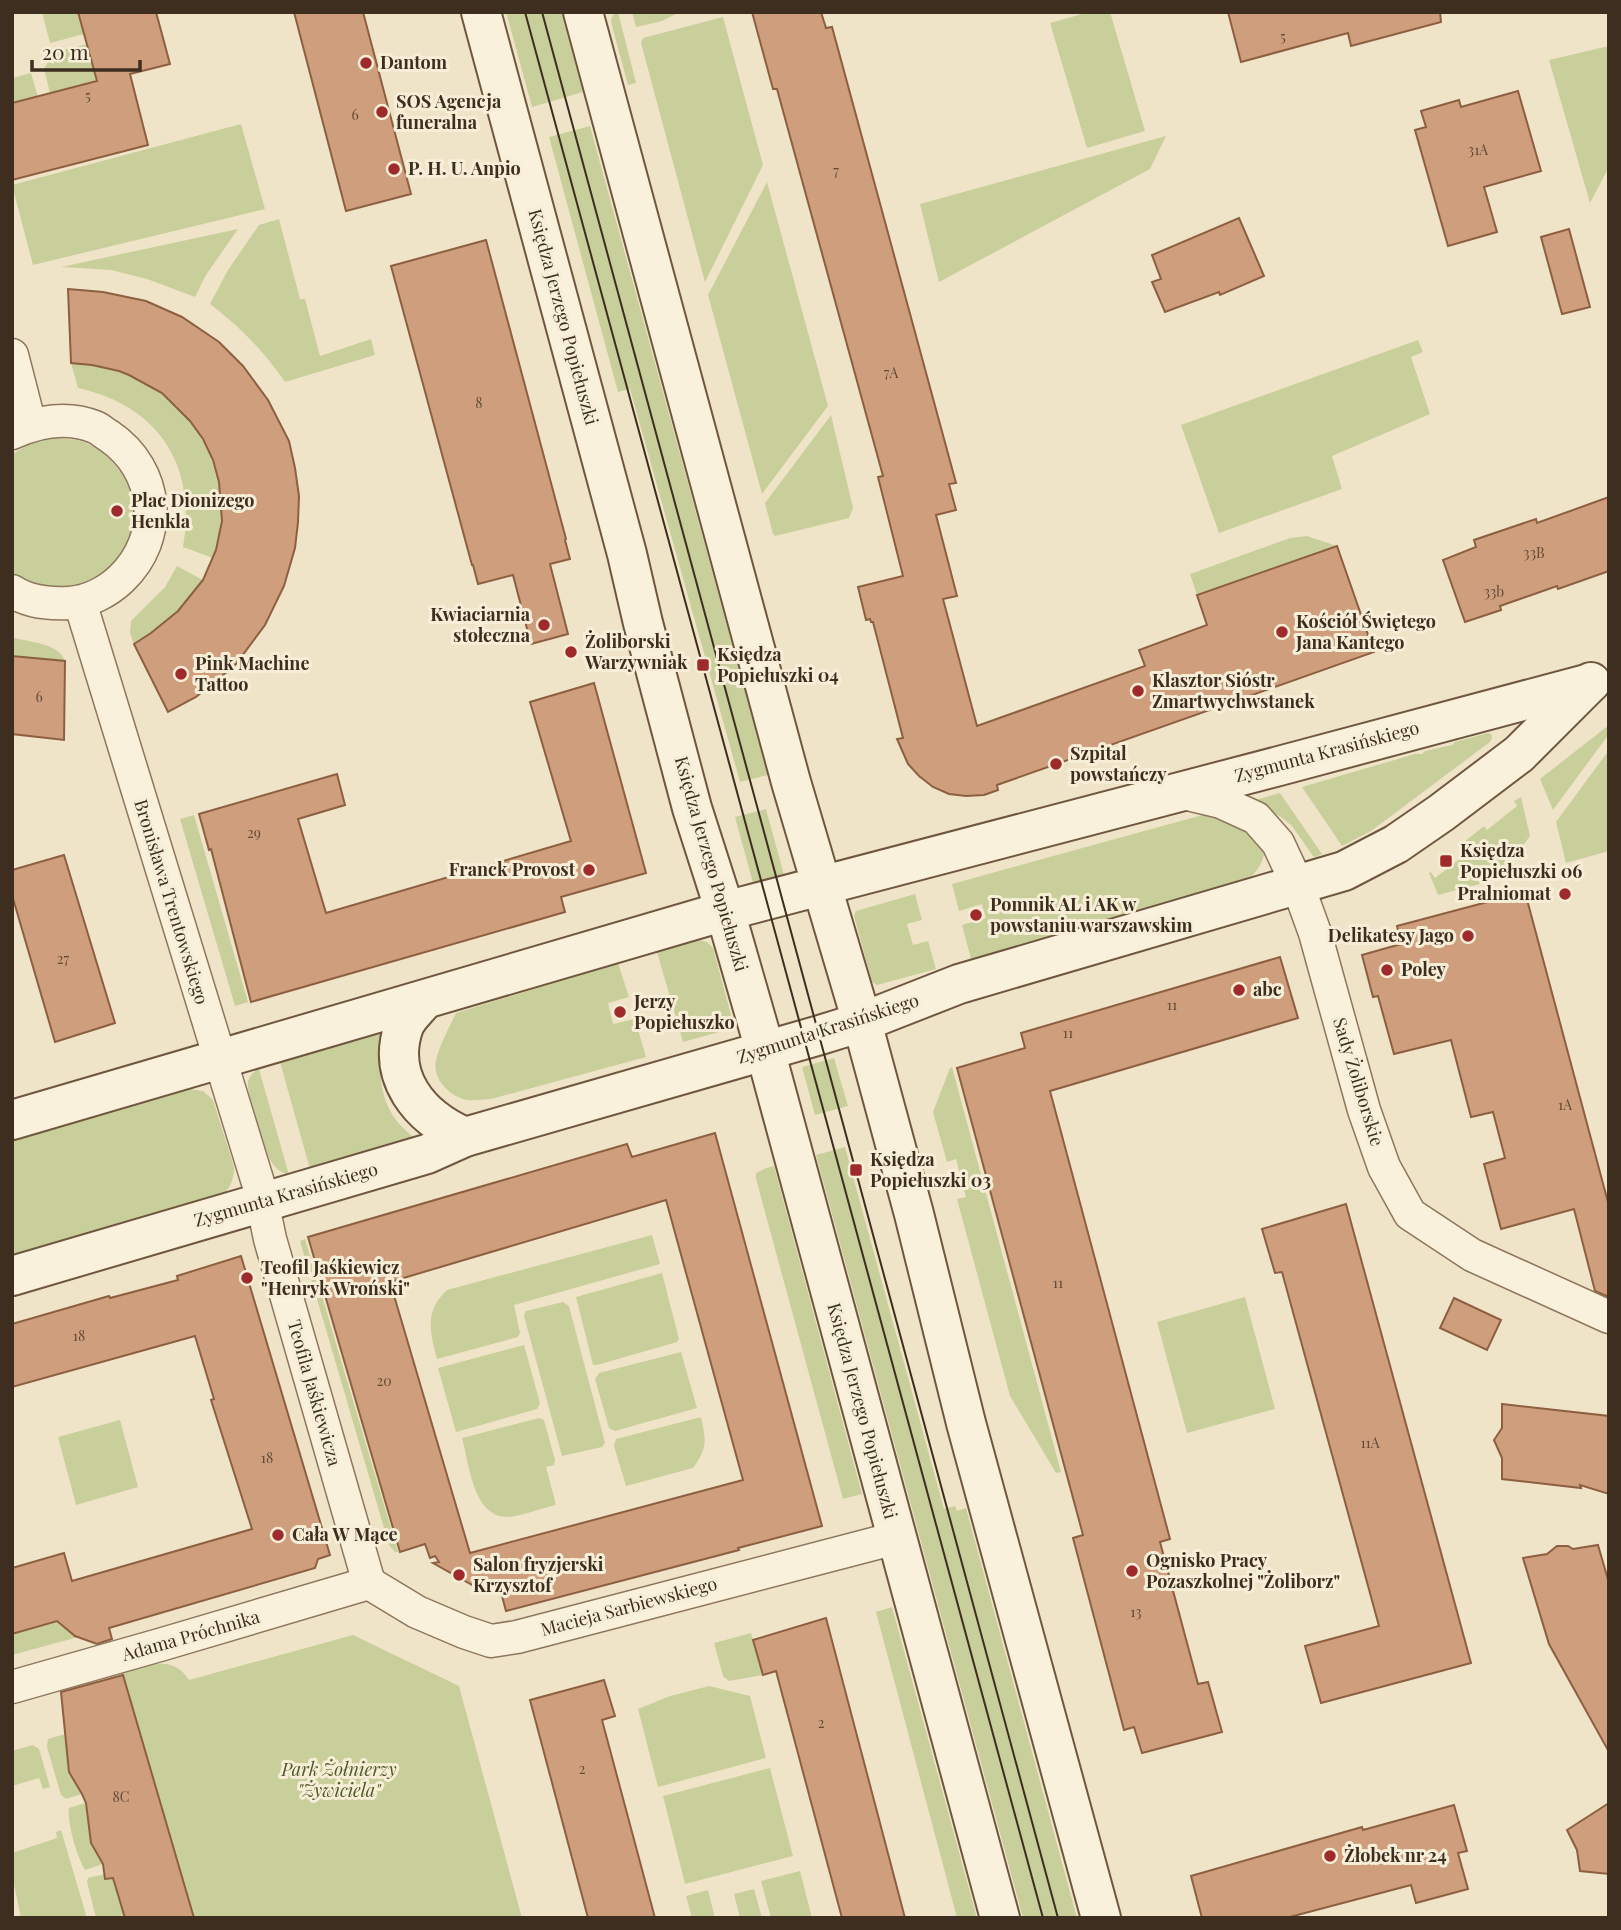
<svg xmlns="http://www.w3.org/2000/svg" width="1621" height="1930" font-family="'Playfair Display',serif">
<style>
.green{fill:#c9cf9b}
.building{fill:#cf9f7d;stroke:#8d5f41;stroke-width:2;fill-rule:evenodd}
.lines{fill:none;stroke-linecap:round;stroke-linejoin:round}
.street-casing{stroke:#8d765c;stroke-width:35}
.secondary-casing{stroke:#6f573f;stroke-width:42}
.street{stroke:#faf1dc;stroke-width:32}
.secondary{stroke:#faf1dc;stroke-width:38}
.tram{stroke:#3d2e20;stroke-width:2}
.poi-dot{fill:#9e2a2b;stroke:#f7eed8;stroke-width:2.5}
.labels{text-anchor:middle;stroke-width:6;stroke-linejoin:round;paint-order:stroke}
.number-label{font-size:14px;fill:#624a37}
.poi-label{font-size:18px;font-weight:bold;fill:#3d2e20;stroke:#f7eed8;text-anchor:start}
.street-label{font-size:18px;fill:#3d2e20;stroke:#f7eed8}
.park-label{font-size:18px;font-style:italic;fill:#4d5a26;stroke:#f7eed8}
</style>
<rect width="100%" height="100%" fill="#f0e4c8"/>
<!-- green -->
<g class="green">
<path d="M42,12H78L84,34L50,43Z"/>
<path d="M506,12H561L583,92L532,107Z"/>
<path d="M615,12H618L636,83L628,85L612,26L611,19Z"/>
<path d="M632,12H680L662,21L636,27Z"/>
<path d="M1089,12H1110L1145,131L1087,148L1050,23Z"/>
<path d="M723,17L763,165L705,282L641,43L643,38Z"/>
<path d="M87,44L97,81L50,93L44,69L53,53Z"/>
<path d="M1609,46V167L1590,203L1549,60Z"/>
<path d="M31,73L38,97L12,104V78Z"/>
<path d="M241,124L265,209L33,265L12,185Z"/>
<path d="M590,126L768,775L740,782L630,389L618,392L549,137Z"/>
<path d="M1166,136L1150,169L939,282L920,204Z"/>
<path d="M767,182L828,406L762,494L708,295Z"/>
<path d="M279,219L300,299H305L320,356L371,339L375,355L285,382C263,350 241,328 210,304L228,270L259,225Z"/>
<path d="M238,229L206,275L195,297L147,279L111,270L61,267Z"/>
<path d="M1418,340L1423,352L1411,357L1430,414L1332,456L1342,489L1219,533L1181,425Z"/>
<path d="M71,363C90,365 111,367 129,375C199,405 240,484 213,558L183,547C197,465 159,406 78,388Z"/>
<path d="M831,415L853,508L849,518L775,536L773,534L765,503Z"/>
<path d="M58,438C66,439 76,439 84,442C95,447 107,455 114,464C176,532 86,628 12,574V454L34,442Z"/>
<path d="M1307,536L1337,546L1197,595L1190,574L1290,538Z"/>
<path d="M177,566L203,580C185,607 161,627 134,644L130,633L131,621L165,587Z"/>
<path d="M12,637C29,643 58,642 65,661L25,658L12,654Z"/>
<path d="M1609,725V734L1553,810L1540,779Z"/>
<path d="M1488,733L1491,734L1492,738L1490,742L1371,831L1342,846L1302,787L1415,754H1422L1425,751L1452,745L1455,742Z"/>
<path d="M1609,750V851L1566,863L1556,822Z"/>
<path d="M1280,793L1322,854L1316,857L1313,856L1292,826L1281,817L1252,801Z"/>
<path d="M1521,797L1530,836L1498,879L1438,895L1429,873L1431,872L1435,878L1465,855L1459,846L1484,826L1487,830L1517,806L1514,801Z"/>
<path d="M766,809L784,875L753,883L735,817Z"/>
<path d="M1217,811L1233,817L1265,848C1263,863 1259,869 1248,880L971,959L962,925L986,918L982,904L959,911L952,884Z"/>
<path d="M194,815L248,1002L235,1006L180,819Z"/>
<path d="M915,894L922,920L907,924L913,945L928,941L936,969L877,985L872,982L854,916L856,911Z"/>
<path d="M699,940L707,942L713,948L734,1026L730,1029L683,1042L657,952Z"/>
<path d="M618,963L629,997L608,1003L613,1024L635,1019L646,1057L491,1099C484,1099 475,1101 468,1100C450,1097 432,1079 436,1060C440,1044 449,1028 456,1013Z"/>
<path d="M386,1031C375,1071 378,1112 415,1138L310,1169L280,1062Z"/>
<path d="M834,1058L848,1106L815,1115L802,1067Z"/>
<path d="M952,1067L1061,1472L1056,1473L1010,1396L957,1199L966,1197L956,1159L947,1162L933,1112L950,1068Z"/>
<path d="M259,1069L289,1175C279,1172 274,1167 269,1158C264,1142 246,1095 248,1082C250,1075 253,1072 259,1069Z"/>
<path d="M190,1089L203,1091L213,1100L234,1167C234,1179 231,1185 224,1194L12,1258V1139Z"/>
<path d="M845,1147L944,1509L955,1506L957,1511L966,1508L1077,1918H1023L816,1155Z"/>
<path d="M774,1166L862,1494L843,1499L756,1179V1173L766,1168Z"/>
<path d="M652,1235L660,1264L514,1305L520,1333L518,1337L437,1359C430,1332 424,1311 447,1290Z"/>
<path d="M305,1239L398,1552H395L389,1545L300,1241Z"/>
<path d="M662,1273L679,1339L677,1342L597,1365H593L576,1297Z"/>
<path d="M1245,1297L1275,1409L1187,1433L1157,1322Z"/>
<path d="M563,1302L569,1306L605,1443L602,1447L562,1456L524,1316L526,1311Z"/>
<path d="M524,1345L540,1403L537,1409L456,1432L438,1368Z"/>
<path d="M681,1352L697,1408L615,1431L609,1428L595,1379L599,1373Z"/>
<path d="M701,1417C706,1440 708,1448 693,1468L626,1486L614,1446L616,1439Z"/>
<path d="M539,1418L544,1420L555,1460L554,1465L546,1467L556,1505C542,1508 522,1516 508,1517C473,1518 469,1463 462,1438Z"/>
<path d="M120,1420L138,1487L76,1505L58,1437Z"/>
<path d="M892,1607L977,1918H957L876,1612Z"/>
<path d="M70,1617L78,1637L12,1655V1634Z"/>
<path d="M751,1633L763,1675L729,1681L723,1676L714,1643Z"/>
<path d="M353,1635L459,1686L522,1918H194L122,1673C147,1666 172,1653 189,1680Z"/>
<path d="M709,1686L750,1696L766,1758L658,1787L638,1709L670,1696Z"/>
<path d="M65,1734L82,1794L66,1799L61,1795L47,1747L48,1739Z"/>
<path d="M33,1745L39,1749L50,1787L43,1789L39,1778L12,1786V1751Z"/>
<path d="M770,1768L793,1856L685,1884L663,1796Z"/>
<path d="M85,1803L87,1810L93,1808L100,1859L103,1864L85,1870C77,1856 67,1824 69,1808Z"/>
<path d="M61,1830L87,1918H21L12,1874V1853L57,1838L56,1832Z"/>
<path d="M800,1871L812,1918H771L761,1881Z"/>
<path d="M105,1874L106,1879L113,1878L125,1918H96L87,1882L88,1878Z"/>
<path d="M754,1889L762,1918H740L734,1894Z"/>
<path d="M708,1890L715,1918H692L686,1896Z"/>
</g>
<!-- building -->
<g class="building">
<path d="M78,12H156L170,64L130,74L148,145L12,180V103L97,81Z"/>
<path d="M294,12H363L411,194L346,211Z"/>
<path d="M752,12H821L826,28L832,27L956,483L949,484L956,510L936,515L957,596L943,599L977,726L1145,666L1139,650L1207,625L1197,595L1337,546L1374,652L997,785L998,790L984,795L966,796L949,794L933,787L919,776L908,764L897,739L903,738L873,622H871L870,619L866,620L858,587L903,576L878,477L883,476L777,89H773Z"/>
<path d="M1228,12H1440L1441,22L1351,46L1348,33L1241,62Z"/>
<path d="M1518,91L1541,171L1484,187L1497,232L1448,246L1415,130L1426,127L1421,111L1459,100L1461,107Z"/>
<path d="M1239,218L1264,276L1220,295L1219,292L1165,312L1152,282L1161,279L1152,255Z"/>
<path d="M1569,229L1590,307L1562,314L1541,237Z"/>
<path d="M486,240L566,539L565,540L570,559L550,564L568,634L531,644L513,575L478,584L473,565H472L391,266Z"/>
<path d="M68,289L103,292L146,301L182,317L219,342L243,366L268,400L289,441L295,468L299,496L298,522L295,548L284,586L265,625L236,664L222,676L196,697L168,712L134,644L151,633L178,611L203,580L216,550L222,521L219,482L213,460L203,439L190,421L162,393L129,375L119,371L92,365L71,363Z"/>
<path d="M1609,497V571L1558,589L1557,586L1500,606L1501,610L1465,622L1443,560L1476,547L1474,540L1536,519L1537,523Z"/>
<path d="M12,656L65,661L64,740L12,734Z"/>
<path d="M594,683L646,873L561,897L565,912L251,1002L211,849L209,850L199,814L337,774L345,805L298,819L326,913L571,841L530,702Z"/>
<path d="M64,855L115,1023L55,1042L12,895V870Z"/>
<path d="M1525,892L1609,1206V1297L1595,1291L1574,1209L1501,1229L1484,1164L1505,1158L1493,1112L1471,1117L1451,1040L1394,1054L1378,996L1373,997L1362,955L1401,944L1397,926Z"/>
<path d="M1280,957L1298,1018L1050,1091L1170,1539L1160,1542L1198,1684L1208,1682L1222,1732L1142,1753L1134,1727L1124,1730L1073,1538L1083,1535L957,1068L1025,1048L1021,1033Z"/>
<path d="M715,1133L822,1526L738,1548L739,1550L506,1611L499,1585L486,1589L485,1584L479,1583L481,1590L433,1563L439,1562L435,1556L430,1558L425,1544L400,1552L308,1237L627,1144L632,1157ZM666,1200L743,1480L470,1553L390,1282Z"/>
<path d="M1346,1204L1471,1663L1321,1703L1305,1646L1379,1626L1282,1272L1275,1273L1262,1229Z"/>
<path d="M241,1256L330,1555L318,1559L315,1568L109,1628L112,1639L97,1644L75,1636L57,1621L12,1634V1568L64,1553L72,1581L252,1529L211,1400L214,1399L195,1336L12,1387V1324L109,1296L110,1298L178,1280L177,1276Z"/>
<path d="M1454,1298L1501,1320L1487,1350L1440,1328Z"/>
<path d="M1502,1404L1609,1416V1494L1580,1485L1581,1488L1502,1479V1458L1494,1440L1502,1428Z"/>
<path d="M1598,1545L1609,1583V1752L1549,1644L1523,1558L1547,1554L1557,1546H1568L1573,1549Z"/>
<path d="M826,1618L905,1918H842L776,1671L763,1675L753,1640Z"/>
<path d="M123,1675L194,1918H125L113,1878L105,1879L103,1864L91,1843L86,1803L82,1794L69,1772L61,1692Z"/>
<path d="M604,1680L615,1716L602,1720L655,1918H588L530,1700Z"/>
<path d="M1609,1803V1874L1580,1871L1577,1850L1567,1830Z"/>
<path d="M1454,1805L1467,1851L1458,1853L1468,1889L1416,1903L1411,1885L1286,1918H1202L1191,1876L1362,1827L1363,1830Z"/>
</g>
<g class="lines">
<defs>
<g id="street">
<path d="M12,355L30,425"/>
<path d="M12,433C38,421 68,416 95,427C100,429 105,434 109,436C159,470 165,537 121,579C107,592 88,602 69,603C50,604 28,602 12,591"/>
<path d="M80,602L259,1186L270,1239L369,1583"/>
<path d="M1179,792L1221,802L1256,818L1278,843L1298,886L1315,933L1364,1110L1384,1167L1410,1214L1472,1255L1609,1317"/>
<path d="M369,1583L417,1612L464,1632L491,1641L517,1637L896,1538"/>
<path d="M12,1687L163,1644L369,1583"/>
</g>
<g id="secondary">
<path d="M481,12L627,554L643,623L692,808L725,911L765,1050L1000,1918"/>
<path d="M583,12L791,782L862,1022L914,1214L966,1423L1101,1918"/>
<path d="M424,1000C418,1008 408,1016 404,1026C386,1077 419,1117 465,1137"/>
<path d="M12,1120L725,911L1279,766L1590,683"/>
<path d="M12,1276L427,1154L465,1137L820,1035L862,1022L959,984L1344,871L1396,844L1441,813L1519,754L1591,682"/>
</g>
</defs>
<!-- street casing -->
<use href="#street" class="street-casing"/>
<!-- secondary casing -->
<use href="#secondary" class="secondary-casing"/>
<!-- street -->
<use href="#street" class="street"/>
<!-- secondary -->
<use href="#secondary" class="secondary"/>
<!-- tram -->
<g class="tram">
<path d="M525,12L1043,1918"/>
<path d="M542,12L1058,1918"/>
</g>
</g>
<!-- markers -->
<g class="poi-dot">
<circle cx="366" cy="63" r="7"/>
<circle cx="382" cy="112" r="7"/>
<circle cx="394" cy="169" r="7"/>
<circle cx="117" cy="511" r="7"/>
<circle cx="544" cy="625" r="7"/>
<circle cx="1282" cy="632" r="7"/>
<circle cx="571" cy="652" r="7"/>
<rect x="696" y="658" width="14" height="14" rx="3.5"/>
<circle cx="181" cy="674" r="7"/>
<circle cx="1138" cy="691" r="7"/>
<circle cx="1056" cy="764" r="7"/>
<rect x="1439" y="854" width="14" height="14" rx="3.5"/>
<circle cx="589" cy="870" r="7"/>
<circle cx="1565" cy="894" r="7"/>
<circle cx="976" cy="915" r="7"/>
<circle cx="1468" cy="936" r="7"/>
<circle cx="1387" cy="970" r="7"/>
<circle cx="1239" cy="990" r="7"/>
<circle cx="620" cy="1012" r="7"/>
<rect x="849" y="1163" width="14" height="14" rx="3.5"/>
<circle cx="247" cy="1278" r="7"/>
<circle cx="278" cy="1535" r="7"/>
<circle cx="1132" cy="1571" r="7"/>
<circle cx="459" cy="1575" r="7"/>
<circle cx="1330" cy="1856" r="7"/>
</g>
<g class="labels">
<!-- number labels -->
<g class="number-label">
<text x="1283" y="42">5</text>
<text x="88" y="101">5</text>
<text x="355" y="120">6</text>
<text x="1478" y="155">31A</text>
<text x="836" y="176">7</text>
<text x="891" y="378">7A</text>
<text x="479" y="408">8</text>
<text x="1534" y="558">33B</text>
<text x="1494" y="597">33b</text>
<text x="39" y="702">6</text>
<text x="254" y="838">29</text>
<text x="63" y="964">27</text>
<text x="1172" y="1010">11</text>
<text x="1068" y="1038">11</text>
<text x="1565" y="1110">1A</text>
<text x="1058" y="1288">11</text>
<text x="79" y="1341">18</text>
<text x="384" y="1386">20</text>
<text x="1370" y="1448">11A</text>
<text x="267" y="1463">18</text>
<text x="1136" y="1617">13</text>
<text x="821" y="1728">2</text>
<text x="582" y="1774">2</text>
<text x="121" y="1802">8C</text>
</g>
<!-- poi labels -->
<g class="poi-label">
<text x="380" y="69">Dantom</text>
<text x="396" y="108">SOS Agencja<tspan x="396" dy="21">funeralna</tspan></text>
<text x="408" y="175">P. H. U. Anpio</text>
<text x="131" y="507">Plac Dionizego<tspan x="131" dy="21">Henkla</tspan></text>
<text x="530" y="621" text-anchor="end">Kwiaciarnia<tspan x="530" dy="21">stołeczna</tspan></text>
<text x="1296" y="628">Kościół Świętego<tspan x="1296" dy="21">Jana Kantego</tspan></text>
<text x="585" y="648">Żoliborski<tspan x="585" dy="21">Warzywniak</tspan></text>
<text x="717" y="661">Księdza<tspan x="717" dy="21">Popiełuszki 04</tspan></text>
<text x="195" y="670">Pink Machine<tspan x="195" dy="21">Tattoo</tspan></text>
<text x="1152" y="687">Klasztor Sióstr<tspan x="1152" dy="21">Zmartwychwstanek</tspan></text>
<text x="1070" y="760">Szpital<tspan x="1070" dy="21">powstańczy</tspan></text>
<text x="1460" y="857">Księdza<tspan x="1460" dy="21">Popiełuszki 06</tspan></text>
<text x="575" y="876" text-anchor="end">Franck Provost</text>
<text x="1551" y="900" text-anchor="end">Pralniomat</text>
<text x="990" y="911">Pomnik AL i AK w<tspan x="990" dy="21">powstaniu warszawskim</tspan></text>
<text x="1454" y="942" text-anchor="end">Delikatesy Jago</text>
<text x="1401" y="976">Poley</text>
<text x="1253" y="996">abc</text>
<text x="634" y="1008">Jerzy<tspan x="634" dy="21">Popiełuszko</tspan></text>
<text x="870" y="1166">Księdza<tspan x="870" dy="21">Popiełuszki 03</tspan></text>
<text x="261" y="1274">Teofil Jaśkiewicz<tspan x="261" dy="21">"Henryk Wroński"</tspan></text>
<text x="292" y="1541">Cała W Mące</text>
<text x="1146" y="1567">Ognisko Pracy<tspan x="1146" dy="21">Pozaszkolnej "Żoliborz"</tspan></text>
<text x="473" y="1571">Salon fryzjerski<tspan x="473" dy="21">Krzysztof</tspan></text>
<text x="1344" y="1862">Żłobek nr 24</text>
</g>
<!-- street labels -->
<g class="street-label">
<text transform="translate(563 317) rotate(75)" y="6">Księdza Jerzego Popiełuszki</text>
<text transform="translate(1327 752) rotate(-15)" y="6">Zygmunta Krasińskiego</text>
<text transform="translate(711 864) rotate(74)" y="6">Księdza Jerzego Popiełuszki</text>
<text transform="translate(171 902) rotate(73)" y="6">Bronisława Trentowskiego</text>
<text transform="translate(828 1029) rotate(-18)" y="6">Zygmunta Krasińskiego</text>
<text transform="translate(1358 1082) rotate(73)" y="6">Sady Żoliborskie</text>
<text transform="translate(286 1195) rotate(-16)" y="6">Zygmunta Krasińskiego</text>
<text transform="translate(314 1393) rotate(74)" y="6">Teofila Jaśkiewicza</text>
<text transform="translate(862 1411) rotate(75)" y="6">Księdza Jerzego Popiełuszki</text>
<text transform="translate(629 1607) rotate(-15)" y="6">Macieja Sarbiewskiego</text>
<text transform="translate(191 1636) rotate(-16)" y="6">Adama Próchnika</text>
</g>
<!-- park labels -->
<g class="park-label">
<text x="339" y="1776">Park Żołnierzy<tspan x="339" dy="21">"Żywiciela"</tspan></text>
</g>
</g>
<!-- border -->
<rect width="1621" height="1930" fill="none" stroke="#3d2e20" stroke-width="28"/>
<!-- scale -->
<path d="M32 60v10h108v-10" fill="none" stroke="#3d2e20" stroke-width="3.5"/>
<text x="42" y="60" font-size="21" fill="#3d2e20" stroke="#f7eed8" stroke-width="5" paint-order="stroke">20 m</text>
</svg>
